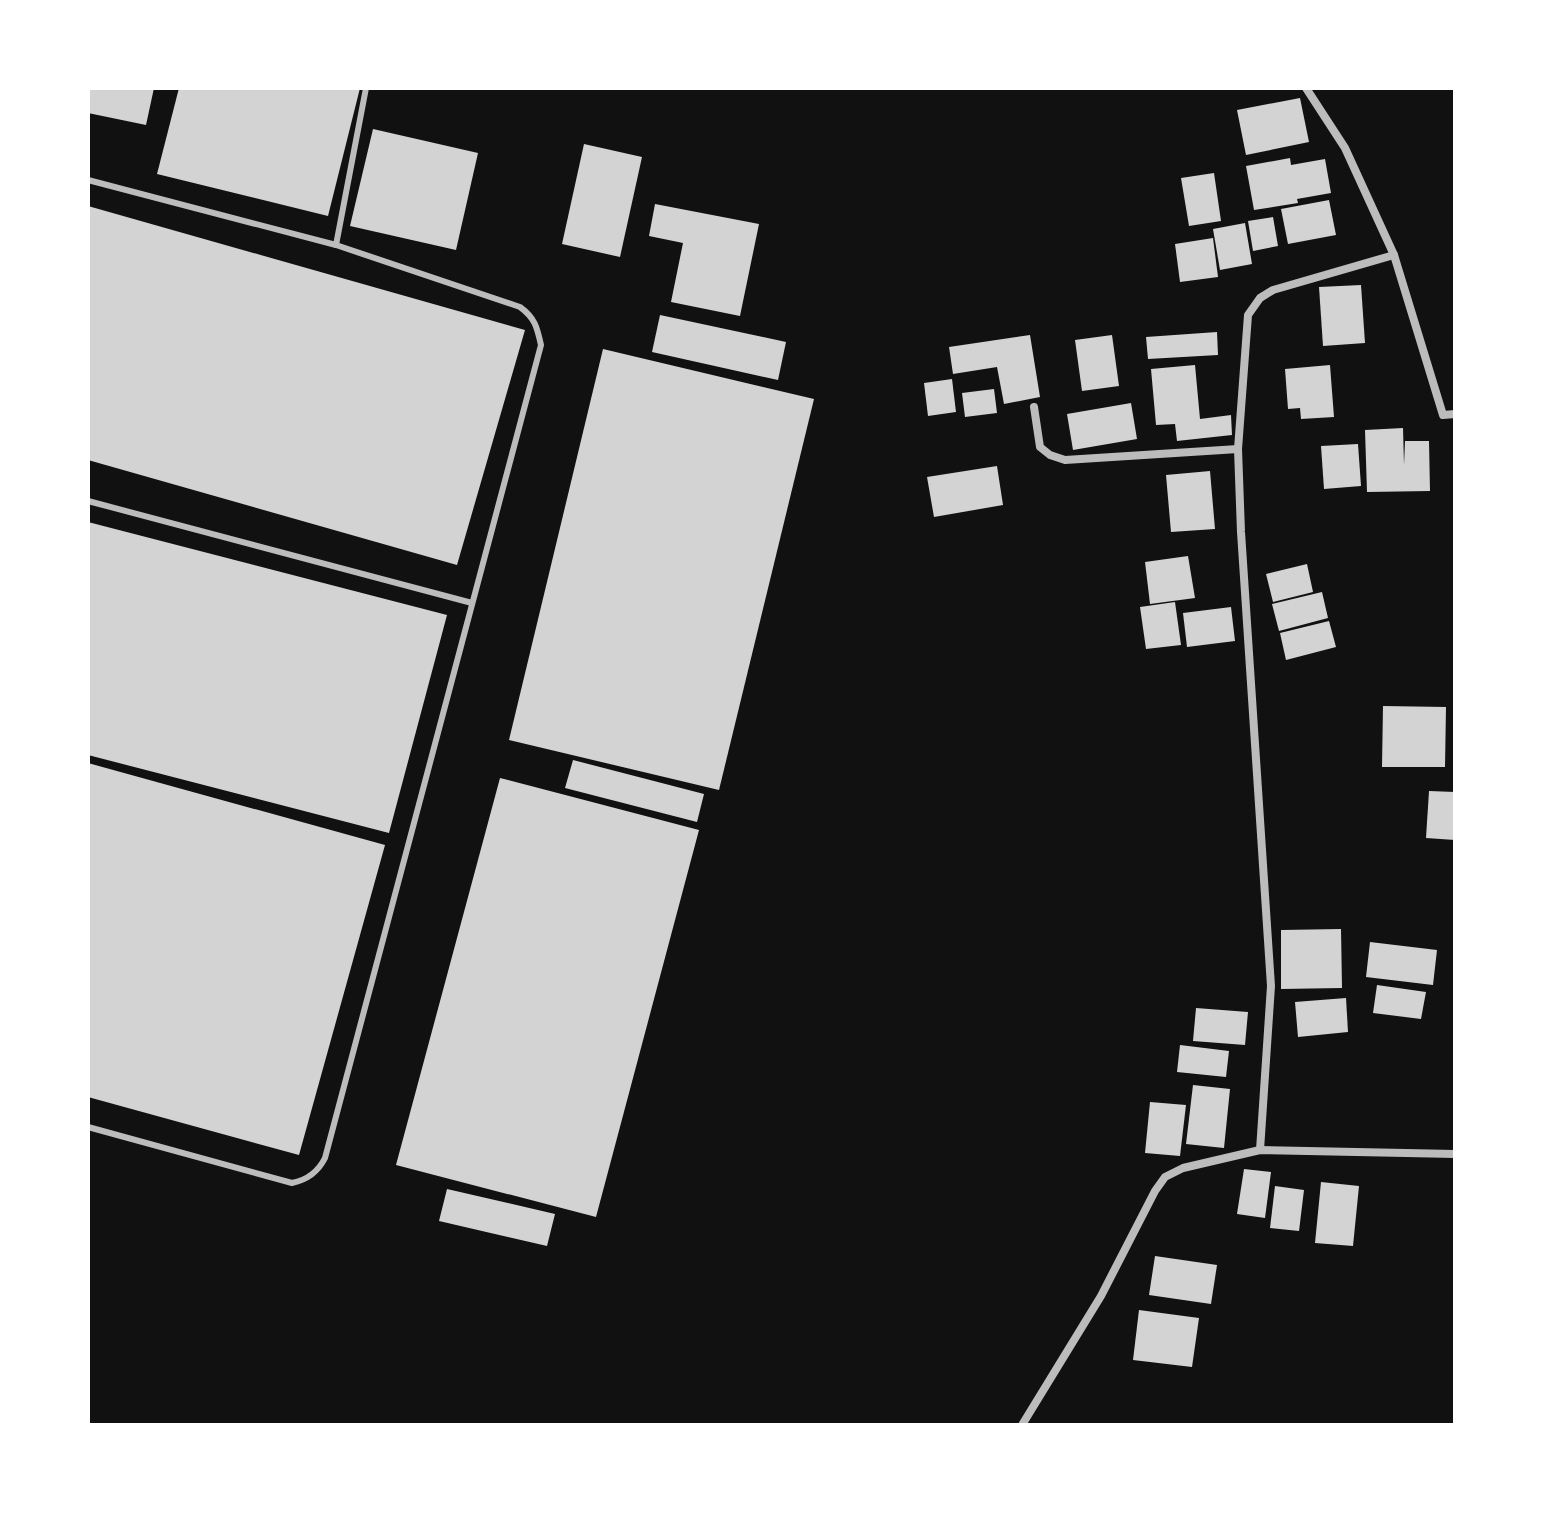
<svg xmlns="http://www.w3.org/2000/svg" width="1543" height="1513" font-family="Georgia,serif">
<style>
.building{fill:#d3d3d3}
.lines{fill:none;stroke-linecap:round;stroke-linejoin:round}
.service{stroke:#bcbcbc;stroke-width:6}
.minor{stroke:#bcbcbc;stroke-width:8}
</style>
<rect width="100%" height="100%" fill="#111"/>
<!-- building -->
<g class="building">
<path d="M88,88H154L146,125L88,113Z"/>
<path d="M179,88H360L328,216L157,174Z"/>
<path d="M1300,98L1309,142L1246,155L1237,110Z"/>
<path d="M373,129L478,153L456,250L350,226Z"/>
<path d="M584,144L642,157L620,257L562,244Z"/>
<path d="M1290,158L1291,165L1325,159L1331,193L1297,199L1298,203L1254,210L1246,166Z"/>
<path d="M1214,173L1221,221L1189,226L1181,178Z"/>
<path d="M1329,200L1336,235L1288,244L1281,209Z"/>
<path d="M655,204L759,224L740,316L671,302L683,243L649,236Z"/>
<path d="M88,206L525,330L457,565L88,460Z"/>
<path d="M1273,217L1278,246L1253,251L1248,221Z"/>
<path d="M1245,223L1252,264L1220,270L1213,229Z"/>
<path d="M1213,238L1218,277L1180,282L1175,244Z"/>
<path d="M1361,285L1365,343L1323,346L1319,287Z"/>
<path d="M660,315L786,342L778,380L652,352Z"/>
<path d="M1217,332L1218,355L1148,359L1146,337Z"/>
<path d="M1030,335L1040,397L1004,404L997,367L953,374L949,347Z"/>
<path d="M1112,335L1119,386L1082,391L1075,340Z"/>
<path d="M603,349L814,399L719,790L509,740Z"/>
<path d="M1195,365L1200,419L1231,415L1232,435L1177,441L1175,424L1156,425L1151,369Z"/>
<path d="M1330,365L1334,417L1301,419L1300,408L1288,409L1285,369Z"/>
<path d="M952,379L956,412L928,416L924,383Z"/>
<path d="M994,389L997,413L965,417L962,393Z"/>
<path d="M1131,403L1137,439L1073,450L1067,414Z"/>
<path d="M1403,428L1404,465L1405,441H1429L1430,491L1367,492L1365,430Z"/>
<path d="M1358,444L1361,486L1324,489L1321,446Z"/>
<path d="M997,466L1003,505L934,517L927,477Z"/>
<path d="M1210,471L1215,529L1171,532L1166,475Z"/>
<path d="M88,522L447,615L389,833L88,755Z"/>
<path d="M1188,556L1195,598L1150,604L1145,562Z"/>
<path d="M1307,564L1313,592L1273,602L1266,574Z"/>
<path d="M1322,592L1328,618L1279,631L1272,604Z"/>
<path d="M1175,602L1181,645L1146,649L1140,607Z"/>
<path d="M1231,607L1235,641L1187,647L1183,613Z"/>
<path d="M1329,621L1336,647L1286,660L1280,633Z"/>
<path d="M1383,706L1446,707L1445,767H1382Z"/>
<path d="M573,760L704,794L697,822L565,788Z"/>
<path d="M88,763L385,845L299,1155L88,1097Z"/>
<path d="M500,778L699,830L596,1217L396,1165Z"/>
<path d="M1429,791L1455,792V840L1426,838Z"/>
<path d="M1341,929L1342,988L1281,989V930Z"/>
<path d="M1370,942L1437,950L1433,985L1366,977Z"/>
<path d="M1377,985L1426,992L1421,1019L1373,1013Z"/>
<path d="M1346,998L1348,1032L1298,1037L1295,1002Z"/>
<path d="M1196,1008L1248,1012L1245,1045L1193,1041Z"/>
<path d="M1180,1045L1229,1051L1226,1077L1177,1072Z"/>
<path d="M1193,1085L1230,1089L1224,1148L1186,1144Z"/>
<path d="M1150,1102L1186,1105L1180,1156L1145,1153Z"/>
<path d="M1244,1169L1271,1172L1265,1218L1237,1214Z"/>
<path d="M1321,1182L1359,1186L1353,1246L1315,1243Z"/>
<path d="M1275,1186L1304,1190L1299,1231L1270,1228Z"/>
<path d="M447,1189L555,1214L547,1246L439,1221Z"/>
<path d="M1155,1256L1217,1265L1211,1304L1149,1295Z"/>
<path d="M1139,1310L1199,1318L1192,1367L1133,1360Z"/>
</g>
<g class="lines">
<!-- service -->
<g class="service">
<path d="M88,180L336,245L520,307C535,318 537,327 541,345L325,1158C318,1172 307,1180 292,1183L88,1127"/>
<path d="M336,245L366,88"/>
<path d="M88,501L472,603"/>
</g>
<!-- minor -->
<g class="minor">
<path d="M1306,88L1345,148L1394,255L1443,415L1455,414"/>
<path d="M1034,407L1040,447L1050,455L1065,460L1238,449"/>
<path d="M1260,1150L1271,986L1241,532L1238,449L1248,315L1260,298L1273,290L1394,255"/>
<path d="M1022,1425L1101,1296L1155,1191L1165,1177L1183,1168L1260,1150L1455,1154"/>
</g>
</g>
<!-- border -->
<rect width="1543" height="1513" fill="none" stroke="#ffffff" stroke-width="180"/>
</svg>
